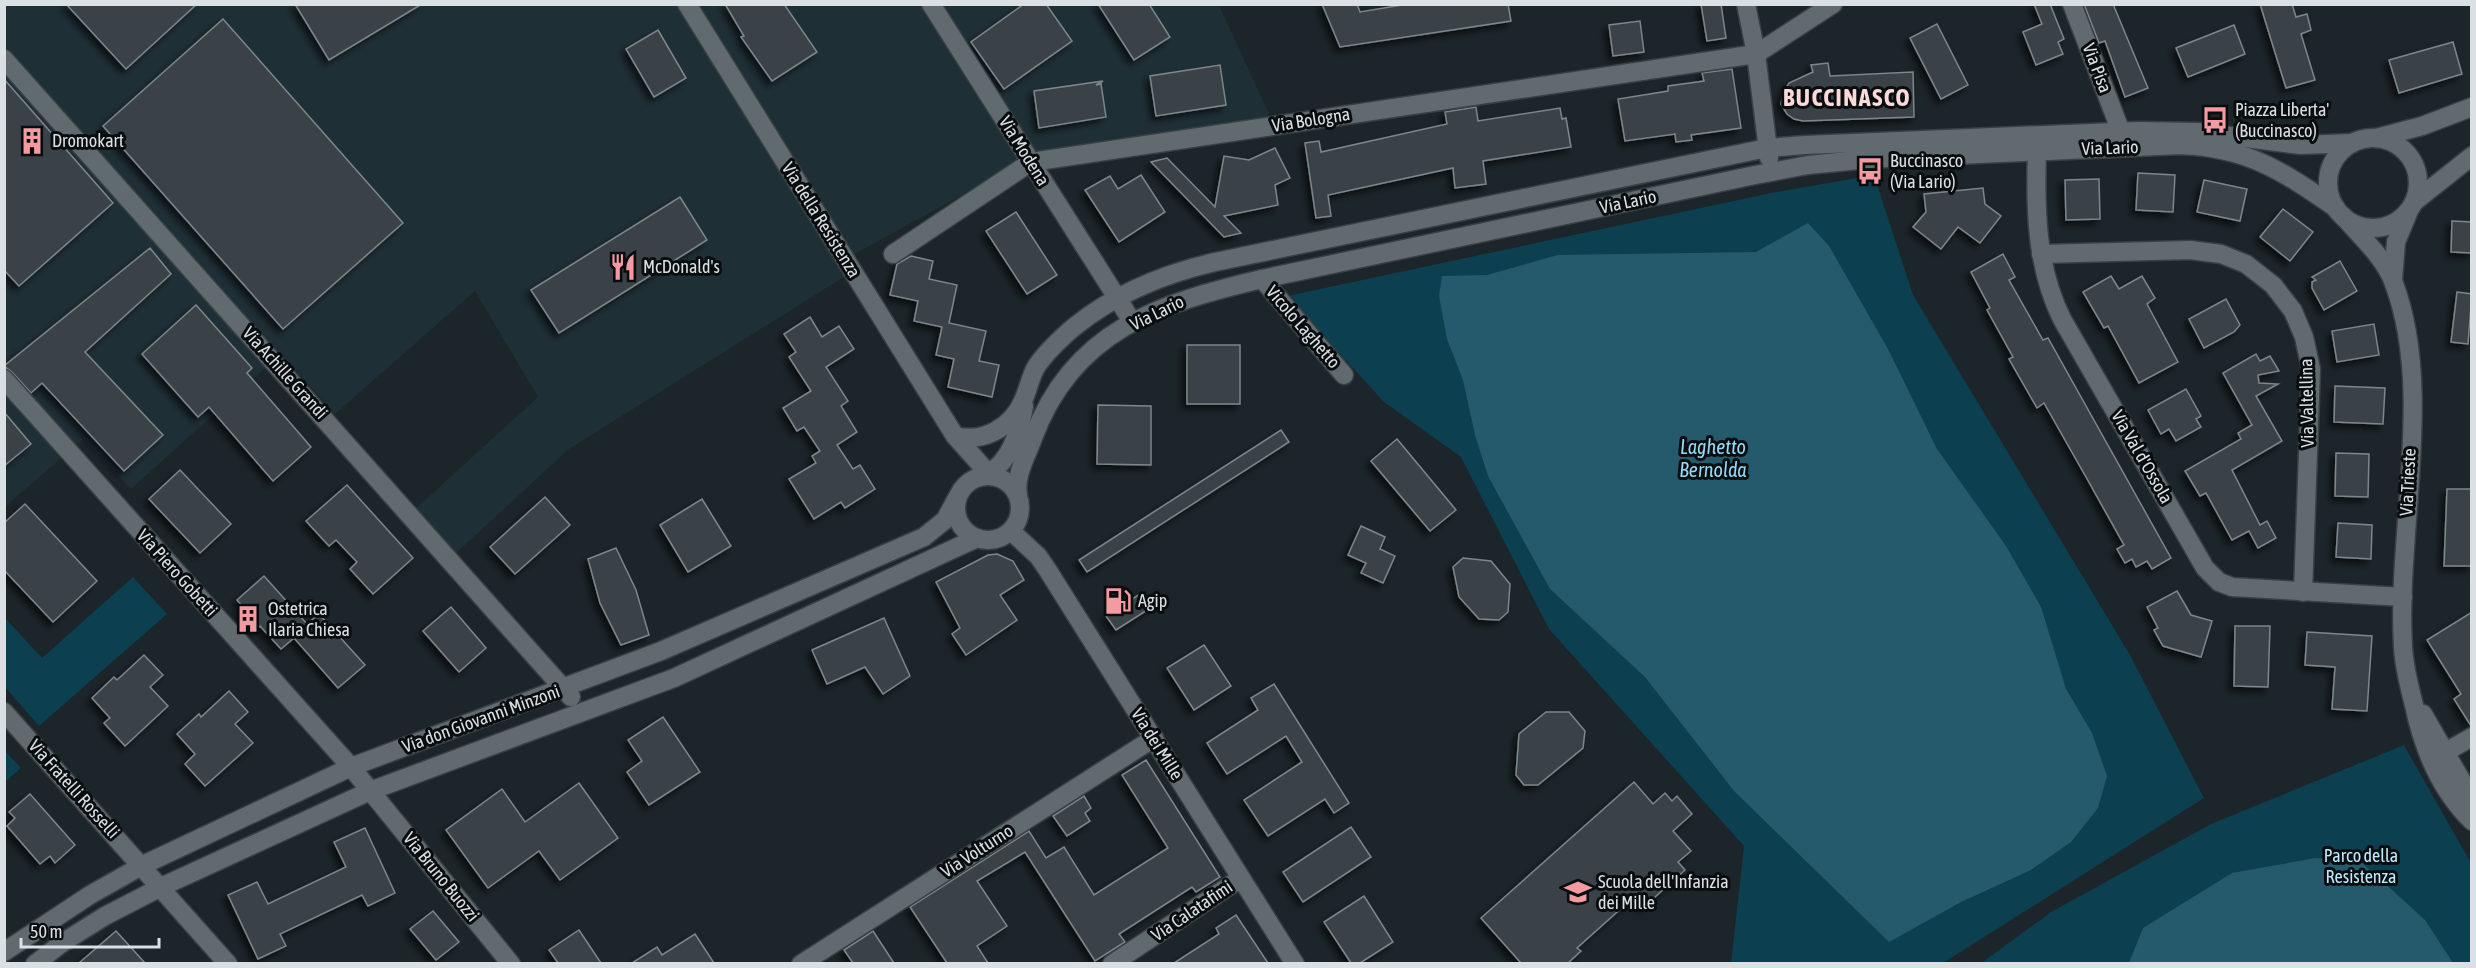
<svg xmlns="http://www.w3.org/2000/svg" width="2476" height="968" font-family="'Asap Condensed',sans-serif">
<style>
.built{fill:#1f2f36}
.green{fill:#0c3f50}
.water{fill:#255a6d}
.building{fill:#3a4347;stroke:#7c868b;stroke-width:1.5;filter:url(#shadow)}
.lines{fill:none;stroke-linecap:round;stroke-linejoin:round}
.street-casing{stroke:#394043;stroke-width:21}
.secondary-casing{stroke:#394043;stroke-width:21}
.street{stroke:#616b6f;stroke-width:18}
.secondary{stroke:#616b6f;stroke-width:18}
.labels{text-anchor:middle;stroke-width:6;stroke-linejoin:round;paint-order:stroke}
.street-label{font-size:18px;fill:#dae0e3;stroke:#0a0d0f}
.poi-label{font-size:18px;fill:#dae0e3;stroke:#0a0d0f;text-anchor:start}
.park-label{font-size:18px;fill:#bdebff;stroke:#0a0d0f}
.water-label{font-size:20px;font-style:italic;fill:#93dbf8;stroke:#0a0d0f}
.district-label{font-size:24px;font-weight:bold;letter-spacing:1.5px;fill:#fdd9da;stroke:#0a0d0f}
</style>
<defs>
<filter id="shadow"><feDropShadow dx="-4.5" dy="4.5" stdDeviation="3" flood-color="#0009"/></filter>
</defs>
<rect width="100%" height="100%" fill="#1c2529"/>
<!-- built -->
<path class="built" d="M5,5H1219L1271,118L1027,159L855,254L847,275L569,449L453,556L412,512L538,397L475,291L335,414L281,354L131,489L83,439L5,507Z"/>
<!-- green -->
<g class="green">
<path d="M1874,175L1913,295L2130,655L2204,798L1943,963H1731L1744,846L1549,629L1461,457L1384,402L1287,296L1776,192Z"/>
<path d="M133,577L167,614L39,726L5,687V618L42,658Z"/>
<path d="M2404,745L2471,863V963L1980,964L2051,912L2211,824Z"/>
<path d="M5,751L21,768L5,782L4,751Z"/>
</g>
<!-- water -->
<g class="water">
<path d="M1808,223L1829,246L1888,349L1937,449L2006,546L2041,607L2066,689L2092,733L2107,776L2098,808L2071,842L2031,870L1961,902L1889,942L1734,791L1645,677L1550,589L1488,476L1475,435L1463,380L1447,339L1439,296L1442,276L1487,275L1558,255L1756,252Z"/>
<path d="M2315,858L2359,860L2425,920L2453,963H2129L2143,928L2232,873Z"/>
</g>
<!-- building -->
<g class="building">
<path d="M66,4H197L126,69Z"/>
<path d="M295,4H422L329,60Z"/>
<path d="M725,4H784L817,52L772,81L741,37L744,36Z"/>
<path d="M1024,4H1046L1072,41L1004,89L971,42Z"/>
<path d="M1098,4H1149L1170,37L1134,60Z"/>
<path d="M1322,4H1357L1360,12L1408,4H1508L1511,21L1340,47Z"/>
<path d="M1701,4H1721L1726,38L1707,41Z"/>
<path d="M2034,4H2050L2064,39L2058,42L2063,54L2036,65L2023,32L2042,24Z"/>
<path d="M2084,4H2113L2148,88L2125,97L2105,41L2099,43Z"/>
<path d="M2260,4H2292L2296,17L2307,14L2311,30L2301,34L2315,80L2286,88Z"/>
<path d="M223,19L403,223L283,329L103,126Z"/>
<path d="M1640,21L1644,52L1613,56L1609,25Z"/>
<path d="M1937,24L1968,85L1941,99L1910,38Z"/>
<path d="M2234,25L2245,54L2188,77L2176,48Z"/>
<path d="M658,30L686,78L654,97L626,49Z"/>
<path d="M2453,42L2462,74L2399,93L2389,60Z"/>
<path d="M1828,63L1830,76L1913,72L1914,117L1803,121L1794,119L1787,114L1781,104L1783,93L1789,83L1813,72L1811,65Z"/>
<path d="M1220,65L1226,105L1156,116L1150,76Z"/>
<path d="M1732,69L1741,128L1691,135L1692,140L1676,142L1675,134L1625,141L1618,99L1668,91V86L1704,81L1702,73Z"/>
<path d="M4,79L113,203L19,286L4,270Z"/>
<path d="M1103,81L1096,85L1101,84L1106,117L1039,128L1034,91Z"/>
<path d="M1476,107L1478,121L1560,108L1562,119L1566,118L1571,147L1483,161L1486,184L1455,188L1453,168L1328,195L1331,216L1316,218L1305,143L1319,141L1321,152L1447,124L1445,112Z"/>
<path d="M1275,148L1290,178L1275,185L1278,205L1224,216L1241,233L1224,237L1151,162L1167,158L1215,207L1224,156L1249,160Z"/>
<path d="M2138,173L2175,175L2173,212L2136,210Z"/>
<path d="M1141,175L1165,212L1119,242L1085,190L1110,176L1118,189Z"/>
<path d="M2099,179L2100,219L2066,220L2065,180Z"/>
<path d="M2204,180L2247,189L2240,221L2197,212Z"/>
<path d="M1983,188L1985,204L2001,216L1980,243L1958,227L1941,249L1913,227L1926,212L1924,194Z"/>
<path d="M680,197L707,240L559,333L531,290Z"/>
<path d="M2283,209L2313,232L2290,261L2260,237Z"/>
<path d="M1016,212L1057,275L1027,294L986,231Z"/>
<path d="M2452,221L2472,222V253L2451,252Z"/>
<path d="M150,248L171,274L85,352L163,435L124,471L42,383L31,393L12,372L4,366Z"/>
<path d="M2003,254L2015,277L2009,280L2043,340L2048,338L2171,558L2152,569L2147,561L2136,567L2132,559L2125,563L2117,549L2124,545L2086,477L2044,403L2037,408L2009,359L2013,357L1987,310L1990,308L1971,272Z"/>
<path d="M911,256L933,261L929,279L957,285L949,323L986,331L979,361L999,365L992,397L948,387L954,359L936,355L942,327L914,321L918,301L890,295L897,264Z"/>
<path d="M2340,261L2357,291L2324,310L2312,288V282L2316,280L2312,277Z"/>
<path d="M2111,276L2119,289L2142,276L2155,298L2147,304L2178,362L2139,383L2108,326L2104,328L2083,292Z"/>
<path d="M2457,292L2472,294L2468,344L2451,342Z"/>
<path d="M2226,299L2240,325L2234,332L2204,348L2189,319Z"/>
<path d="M196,305L252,368L247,373L311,447L273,481L209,407L198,417L142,354Z"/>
<path d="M810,317L822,337L839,326L854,349L826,367L848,401L841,406L857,432L837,445L853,469L860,465L875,489L845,508L841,502L814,519L789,479L816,463L812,456L820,451L804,427L797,431L783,408L811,391L789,357L796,352L784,334Z"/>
<path d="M2374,324L2379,355L2337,362L2332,331Z"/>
<rect x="1187" y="345" width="53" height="59"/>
<path d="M2256,354L2260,361L2270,356L2279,371L2258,375L2259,383L2278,384L2256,396L2282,441L2232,470L2260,525L2267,521L2276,538L2258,548L2249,531L2232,540L2206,493L2200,496L2185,471L2241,439L2238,433L2252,425L2223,373Z"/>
<path d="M2335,386L2385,388L2383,424L2334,422Z"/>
<path d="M2186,389L2201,416L2196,419L2201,427L2176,441L2169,429L2161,434L2148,410Z"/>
<path d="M1098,405L1151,406V465L1097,464Z"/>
<path d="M4,412L31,444L4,466Z"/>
<path d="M1281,430L1289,442L1087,572L1079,560Z"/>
<path d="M1397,439L1456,510L1430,531L1371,461Z"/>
<path d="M2336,453L2369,454L2368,497L2335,496Z"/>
<path d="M180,470L231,524L200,553L149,499Z"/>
<path d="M347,485L413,558L373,594L350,569L357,562L336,540L329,546L306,521Z"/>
<path d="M2447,489H2472V566H2444Z"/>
<path d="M545,497L570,525L515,574L490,547Z"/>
<path d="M702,499L731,546L688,572L660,525Z"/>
<path d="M25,504L97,581L53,622L4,570V523Z"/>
<path d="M2338,523L2372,525L2371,559L2336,557Z"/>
<path d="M1361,526L1385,537L1380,549L1395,556L1383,583L1361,573L1366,563L1348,555Z"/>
<path d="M616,548L636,590L649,635L621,645L600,603L588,559Z"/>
<path d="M997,554L1013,561L1024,580L1000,595L1017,620L966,655L952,634L960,628L936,582L988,555Z"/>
<path d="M1463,558L1491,561L1510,584L1508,612L1499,620L1479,619L1459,597L1453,567Z"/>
<path d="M264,576L307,624L319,614L365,665L338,688L294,638L281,649L260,626L255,631L238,611L244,608L237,600Z"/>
<path d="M2177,591L2191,615L2212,621L2201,657L2163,646L2154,630L2158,628L2147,607Z"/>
<path d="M1143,592L1152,607L1116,630L1106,616Z"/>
<path d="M451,607L486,648L459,672L423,631Z"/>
<path d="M2472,612V726H2471L2454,699L2461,694L2427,640Z"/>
<path d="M884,618L910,676L883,694L865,667L827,684L812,650Z"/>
<path d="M2235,626H2270L2268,687L2234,686Z"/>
<path d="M2307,632L2372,636L2367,711L2332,709L2335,667L2305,665Z"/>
<path d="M1204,645L1231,686L1194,710L1167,668Z"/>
<path d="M144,655L163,675L150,687L168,706L125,746L104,723L110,718L92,698L114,677L117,680Z"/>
<path d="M1274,684L1349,803L1334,813L1325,799L1268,836L1244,800L1302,762L1286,736L1227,774L1207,743L1258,710L1251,698Z"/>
<path d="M229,691L248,712L235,724L253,743L205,786L185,764L195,754L177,734L199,714L201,717Z"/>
<path d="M1546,712H1569L1585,731L1583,748L1538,785H1524L1516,775L1519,734Z"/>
<path d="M663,717L700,772L649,805L627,772L642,761L628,740Z"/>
<path d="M1146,760L1220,877L1196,892L1192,887L1119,934L1125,942L1095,961L1025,852L977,881L1007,926L977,946L988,963H947L910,907L1029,831L1046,858L1064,847L1094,895L1168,848L1122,775Z"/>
<path d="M1634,782L1653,804L1665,793L1672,801L1677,796L1692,814L1673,831L1691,851L1678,862L1685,870L1643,908L1634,897L1577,948L1581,951L1568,963H1521L1481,918Z"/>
<path d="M579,783L618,838L560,880L539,851L488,888L446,830L502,789L525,822Z"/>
<path d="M30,794L75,845L55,863L50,856L40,864L7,826L15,818L9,812Z"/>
<path d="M1084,796L1091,808L1085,813L1090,821L1067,836L1053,816Z"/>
<path d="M1351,827L1371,857L1303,902L1283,872Z"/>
<path d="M365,828L395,893L368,906L362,895L280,934L286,946L258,959L228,895L257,882L268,904L346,867L334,842Z"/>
<path d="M1364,896L1393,942L1360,963H1351L1324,922Z"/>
<path d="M433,911L459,942L436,960L410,929Z"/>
<path d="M1236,915L1268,963H1174L1219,934L1216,928Z"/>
<path d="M579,930L601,963H558L549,950Z"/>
<path d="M116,931L145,963H79Z"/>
<path d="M873,931L894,963H853L844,950Z"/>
<path d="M695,934L714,963H632L657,947L662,955Z"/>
</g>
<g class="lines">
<defs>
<g id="street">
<path d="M931,4L1133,323"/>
<path d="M1746,4L1756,54L1769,158"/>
<path d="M2072,4L2121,132"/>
<path d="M4,59L571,697"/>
<path d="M2376,138L2422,126L2472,107"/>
<circle cx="2373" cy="183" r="45"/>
<path d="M2037,151C2035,208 2036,267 2062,319L2205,568L2219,582L2232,587L2403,597"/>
<path d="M2414,202L2472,156"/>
<path d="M2343,216C2359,235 2384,257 2393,281C2435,389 2396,532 2403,647C2404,666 2409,686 2414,705C2423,748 2440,790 2472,821"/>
<path d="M893,254L1031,162L1756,54L1833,4"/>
<path d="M2041,254L2190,250L2221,254L2246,264L2273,285L2293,311L2304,337L2311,369L2303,592"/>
<path d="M1262,279L1344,375"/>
<path d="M2393,280L2396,242L2408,213"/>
<path d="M4,379L351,767L511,964"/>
<path d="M955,436C983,443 1011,428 1023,401C1028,390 1030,378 1036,367C1046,352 1060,339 1074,327C1116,293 1163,274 1215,262L1767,148L1805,145L2138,131L2198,132L2301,145L2353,143"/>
<path d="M982,476C1009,467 1020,431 1024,406"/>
<path d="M1018,495C1014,477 1027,455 1033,438C1073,330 1160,303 1262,279L1755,175L1808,165L1869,159L2181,145C2249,148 2282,171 2336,208"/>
<path d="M4,712L228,964"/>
<path d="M2423,714L2463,783L2472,806"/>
<path d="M2435,758L2472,737"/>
<path d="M4,952L90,895L143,865L351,767L661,651L924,537L945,520L957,498"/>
<path d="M35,964L62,943L105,916L161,887L370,791L674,678L977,538"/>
<path d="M801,964L1154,738"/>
<path d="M1112,964L1241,878"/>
</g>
<g id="secondary">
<path d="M687,4L955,436L989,474L995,476"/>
<circle cx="988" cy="508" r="32"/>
<path d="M1011,531L1038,556L1047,569L1295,964"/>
</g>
</defs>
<!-- street casing -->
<use href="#street" class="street-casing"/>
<!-- secondary casing -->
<use href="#secondary" class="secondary-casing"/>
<!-- street -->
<use href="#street" class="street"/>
<!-- secondary -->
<use href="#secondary" class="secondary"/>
</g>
<!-- icons -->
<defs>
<symbol id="bus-bare" viewBox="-9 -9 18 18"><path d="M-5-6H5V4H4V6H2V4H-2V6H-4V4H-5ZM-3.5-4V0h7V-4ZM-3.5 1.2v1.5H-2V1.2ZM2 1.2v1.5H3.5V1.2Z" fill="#f49aa1" stroke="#0a0d0f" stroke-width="2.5" paint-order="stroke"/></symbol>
<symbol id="building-bare" viewBox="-9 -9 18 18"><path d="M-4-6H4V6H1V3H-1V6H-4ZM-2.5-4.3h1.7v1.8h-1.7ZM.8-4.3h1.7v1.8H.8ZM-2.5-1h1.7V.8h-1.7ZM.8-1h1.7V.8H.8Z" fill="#f49aa1" stroke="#0a0d0f" stroke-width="2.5" paint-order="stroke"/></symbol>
<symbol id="restaurant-bare" viewBox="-9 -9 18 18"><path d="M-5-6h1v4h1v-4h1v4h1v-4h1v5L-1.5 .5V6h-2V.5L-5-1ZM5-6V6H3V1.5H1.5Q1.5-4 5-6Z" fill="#f49aa1" stroke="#0a0d0f" stroke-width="2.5" paint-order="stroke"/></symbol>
<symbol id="fuel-bare" viewBox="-9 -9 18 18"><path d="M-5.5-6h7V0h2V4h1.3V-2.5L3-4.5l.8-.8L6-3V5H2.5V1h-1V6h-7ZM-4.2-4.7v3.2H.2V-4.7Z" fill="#f49aa1" stroke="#0a0d0f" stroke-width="2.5" paint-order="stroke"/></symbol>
<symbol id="school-bare" viewBox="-9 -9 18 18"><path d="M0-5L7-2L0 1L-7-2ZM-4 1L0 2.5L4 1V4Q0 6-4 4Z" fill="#f49aa1" stroke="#0a0d0f" stroke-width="2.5" paint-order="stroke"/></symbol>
</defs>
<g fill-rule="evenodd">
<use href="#bus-bare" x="2196" y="101" width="38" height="38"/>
<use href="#building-bare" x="13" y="122" width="38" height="38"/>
<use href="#bus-bare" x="1851" y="152" width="38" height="38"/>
<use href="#restaurant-bare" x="604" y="248" width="38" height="38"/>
<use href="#fuel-bare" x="1099" y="582" width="38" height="38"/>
<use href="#building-bare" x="229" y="600" width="38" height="38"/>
<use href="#school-bare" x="1559" y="873" width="38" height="38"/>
</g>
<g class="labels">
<!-- street labels -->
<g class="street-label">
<text transform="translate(2097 68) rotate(69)" y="6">Via Pisa</text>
<text transform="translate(1311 120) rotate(-9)" y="6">Via Bologna</text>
<text transform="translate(2110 148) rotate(-2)" y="6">Via Lario</text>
<text transform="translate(1024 151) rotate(58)" y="6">Via Modena</text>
<text transform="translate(1628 202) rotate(-12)" y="6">Via Lario</text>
<text transform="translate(821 220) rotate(58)" y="6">Via della Resistenza</text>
<text transform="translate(1157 313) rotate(-26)" y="6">Via Lario</text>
<text transform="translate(1303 327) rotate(49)" y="6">Vicolo Laghetto</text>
<text transform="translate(285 373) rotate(48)" y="6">Via Achille Grandi</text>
<text transform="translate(2307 403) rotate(-91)" y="6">Via Valtellina</text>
<text transform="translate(2142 457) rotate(60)" y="6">Via Val d'Ossola</text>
<text transform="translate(2408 482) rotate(-87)" y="6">Via Trieste</text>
<text transform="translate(177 573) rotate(48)" y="6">Via Piero Gobetti</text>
<text transform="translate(481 719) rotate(-20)" y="6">Via don Giovanni Minzoni</text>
<text transform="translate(1157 744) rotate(58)" y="6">Via dei Mille</text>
<text transform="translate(74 789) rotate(48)" y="6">Via Fratelli Rosselli</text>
<text transform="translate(977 851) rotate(-33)" y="6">Via Volturno</text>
<text transform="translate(441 877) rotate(51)" y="6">Via Bruno Buozzi</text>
<text transform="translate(1192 911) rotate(-34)" y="6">Via Calatafimi</text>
</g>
<!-- poi labels -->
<g class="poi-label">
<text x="2235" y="116">Piazza Liberta'<tspan x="2235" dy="21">(Buccinasco)</tspan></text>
<text x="52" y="147">Dromokart</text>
<text x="1890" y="167">Buccinasco<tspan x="1890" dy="21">(Via Lario)</tspan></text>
<text x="643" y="273">McDonald's</text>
<text x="1138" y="607">Agip</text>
<text x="268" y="615">Ostetrica<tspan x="268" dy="21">Ilaria Chiesa</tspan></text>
<text x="1598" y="888">Scuola dell'Infanzia<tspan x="1598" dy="21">dei Mille</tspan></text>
</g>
<!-- park labels -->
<g class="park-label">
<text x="2361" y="862">Parco della<tspan x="2361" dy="21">Resistenza</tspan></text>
</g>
<!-- water labels -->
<g class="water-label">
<text x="1713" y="454">Laghetto<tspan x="1713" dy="23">Bernolda</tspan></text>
</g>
<!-- district labels -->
<g class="district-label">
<text x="1847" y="106">BUCCINASCO</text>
</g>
</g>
<!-- border -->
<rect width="2476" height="968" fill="none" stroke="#dae0e3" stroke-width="12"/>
<!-- scale -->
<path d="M21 938v9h138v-9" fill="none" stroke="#dae0e3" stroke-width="3"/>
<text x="30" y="938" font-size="18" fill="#dae0e3" stroke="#0a0d0f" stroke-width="4.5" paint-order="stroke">50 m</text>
</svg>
